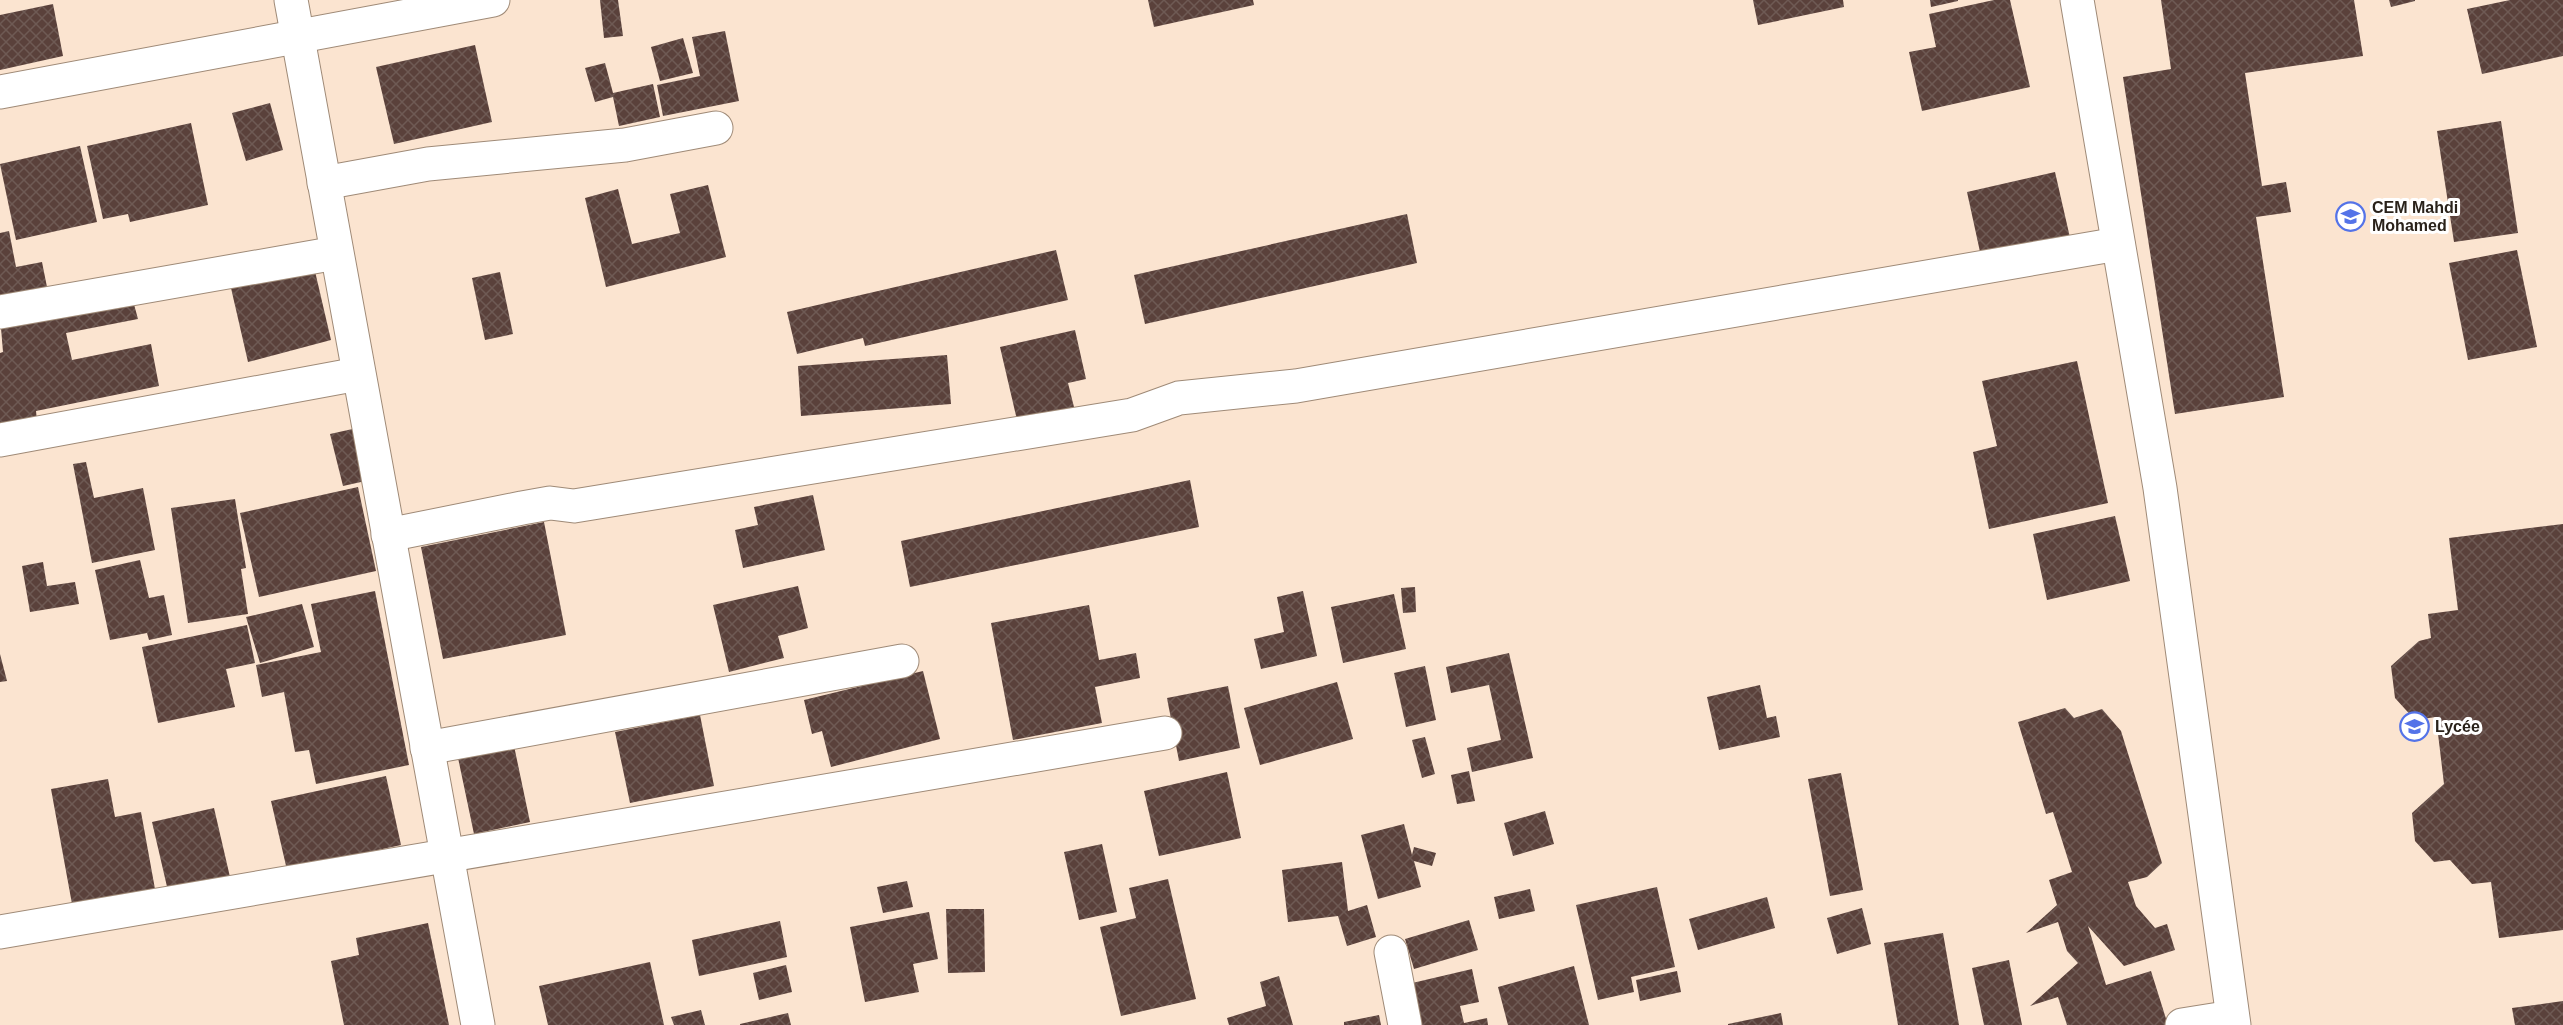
<svg xmlns="http://www.w3.org/2000/svg" width="2563" height="1025" font-family="Arial,sans-serif">
<style>
.building{fill:url(#building-cross-hatch)}
.lines{fill:none;stroke-linecap:round;stroke-linejoin:round}
.minor-casing{stroke:#9f8a77;stroke-width:35}
.minor{stroke:#fff;stroke-width:33}
.labels{text-anchor:middle;stroke-width:6;stroke-linejoin:round;paint-order:stroke}
.poi-label{font-size:16px;font-weight:bold;fill:#2a221a;stroke:#fff;text-anchor:start}
</style>
<defs>
<pattern id="building-cross-hatch" width="8" height="8" patternUnits="userSpaceOnUse" patternTransform="scale(1.5)"><rect width="8" height="8" fill="#5a413b"/><path d="M0 0l8 8M0 8l8-8" fill="none" stroke="#6e5a54"/></pattern>
</defs>
<rect width="100%" height="100%" fill="#fbe4d0"/>
<!-- building -->
<g class="building">
<path d="M600,0H618L623,36L604,38Z"/>
<path d="M1148,0H1253L1254,5L1154,27Z"/>
<path d="M1753,0H1843L1844,7L1758,25Z"/>
<path d="M1930,0H1958V1L1931,7Z"/>
<path d="M1994,0H2010L2030,87L1922,111L1909,52L1936,47L1929,14Z"/>
<path d="M2161,0H2354L2363,56L2245,73L2262,186L2286,182L2291,212L2256,217L2284,397L2175,414L2123,77L2171,69Z"/>
<path d="M2389,0H2415V1L2391,7Z"/>
<path d="M2510,0H2563V56L2482,74L2467,9Z"/>
<path d="M53,4L63,56L0,70V15Z"/>
<path d="M725,31L739,101L663,116L657,85L700,76L692,37Z"/>
<path d="M683,38L693,73L660,81L651,47Z"/>
<path d="M475,45L492,122L394,144L376,67Z"/>
<path d="M605,63L613,93L653,84L660,117L619,126L613,97L595,102L585,68Z"/>
<path d="M270,103L283,150L246,161L232,113Z"/>
<path d="M2501,121L2518,233L2454,242L2437,131Z"/>
<path d="M191,123L208,205L130,222L128,214L103,219L87,146Z"/>
<path d="M80,146L97,222L16,240L0,164Z"/>
<path d="M2055,172L2071,242L1982,261L1967,192Z"/>
<path d="M708,185L726,257L606,287L585,198L618,189L632,244L680,233L670,194Z"/>
<path d="M1407,214L1417,263L1145,324L1134,275Z"/>
<path d="M9,231L16,267L42,262L48,292L0,302V233Z"/>
<path d="M1056,250L1068,300L865,346L863,338L797,354L787,312Z"/>
<path d="M2517,250L2537,347L2468,360L2449,263Z"/>
<path d="M314,267L331,340L248,362L231,288Z"/>
<path d="M500,272L513,334L485,340L472,278Z"/>
<path d="M132,297L138,319L66,333L72,360L151,344L159,386L36,411L37,421L0,429V353L3,352L0,316Z"/>
<path d="M1075,330L1086,379L1068,383L1074,407L1017,420L1000,347Z"/>
<path d="M947,355L951,404L801,416L798,366Z"/>
<path d="M2077,361L2108,503L1989,529L1973,452L1997,446L1982,381Z"/>
<path d="M357,428L370,480L343,486L330,434Z"/>
<path d="M86,462L94,498L143,488L155,550L92,563L73,464Z"/>
<path d="M1190,480L1199,527L910,587L901,541Z"/>
<path d="M358,487L376,571L259,597L240,513Z"/>
<path d="M813,495L825,550L743,568L735,530L758,525L754,507Z"/>
<path d="M235,499L246,568L241,569L248,614L188,623L171,508Z"/>
<path d="M2115,516L2130,581L2047,600L2033,534Z"/>
<path d="M544,522L566,635L443,659L421,547Z"/>
<path d="M2563,524V930L2499,938L2491,882L2472,884L2450,860L2434,862L2415,841L2412,813L2444,784L2436,717L2415,720L2395,698L2391,666L2419,641L2431,638L2428,614L2458,610L2449,538Z"/>
<path d="M140,560L149,598L164,595L172,635L149,640L147,633L110,640L95,570Z"/>
<path d="M43,562L47,586L75,582L79,604L30,612L22,566Z"/>
<path d="M798,586L808,628L778,636L784,658L729,672L713,605Z"/>
<path d="M1415,587L1416,612L1403,613L1401,588Z"/>
<path d="M375,591L409,765L316,784L309,750L295,752L284,692L262,697L256,665L321,652L311,604Z"/>
<path d="M1303,591L1317,656L1261,669L1254,639L1284,632L1277,597Z"/>
<path d="M1394,594L1406,649L1343,663L1331,607Z"/>
<path d="M302,604L314,647L260,663L246,617Z"/>
<path d="M1089,605L1099,660L1136,653L1140,678L1095,687L1102,723L1013,740L991,623Z"/>
<path d="M247,625L255,663L226,669L235,707L158,723L142,647Z"/>
<path d="M1509,653L1533,758L1472,772L1467,748L1501,740L1489,685L1451,693L1446,667Z"/>
<path d="M0,654L7,681L0,682Z"/>
<path d="M1425,666L1436,720L1406,727L1394,673Z"/>
<path d="M923,671L940,739L831,767L822,731L812,734L804,700Z"/>
<path d="M1337,682L1353,739L1260,765L1244,708Z"/>
<path d="M1760,685L1767,718L1776,716L1780,737L1719,750L1707,697Z"/>
<path d="M1228,686L1240,748L1179,761L1167,698Z"/>
<path d="M2065,708L2074,718L2102,709L2121,731L2162,863L2147,877L2128,882L2136,906L2155,928L2167,924L2175,950L2124,966L2088,926L2106,985L2151,971L2168,1025H2067L2058,997L2030,1006L2078,963L2067,951L2058,922L2026,933L2057,905L2049,880L2072,872L2053,812L2046,814L2018,722Z"/>
<path d="M700,715L714,786L630,803L615,732Z"/>
<path d="M1425,737L1435,774L1422,778L1412,740Z"/>
<path d="M513,741L530,822L474,834L457,753Z"/>
<path d="M1469,771L1475,801L1457,804L1451,775Z"/>
<path d="M1227,772L1241,838L1159,856L1144,791Z"/>
<path d="M1841,773L1863,890L1830,896L1808,779Z"/>
<path d="M386,776L401,845L287,870L271,801Z"/>
<path d="M108,779L115,817L141,812L155,889L72,904L51,789Z"/>
<path d="M214,808L230,877L168,891L152,822Z"/>
<path d="M1545,811L1554,844L1513,856L1504,823Z"/>
<path d="M1404,824L1412,855L1414,847L1436,853L1432,866L1414,861L1421,887L1378,899L1361,835Z"/>
<path d="M1102,844L1117,912L1079,920L1064,852Z"/>
<path d="M1342,862L1348,911L1367,905L1376,937L1347,946L1338,916L1288,922L1282,870Z"/>
<path d="M1168,879L1196,999L1121,1016L1100,927L1136,918L1129,888Z"/>
<path d="M907,881L913,907L883,913L877,887Z"/>
<path d="M1657,887L1675,967L1631,977L1634,992L1598,1000L1576,905Z"/>
<path d="M1530,889L1535,911L1499,919L1494,897Z"/>
<path d="M1767,897L1775,928L1698,950L1689,919Z"/>
<path d="M1862,908L1871,944L1837,954L1827,918Z"/>
<path d="M946,909H984L985,972L948,973Z"/>
<path d="M929,912L938,959L913,964L919,992L865,1002L850,927Z"/>
<path d="M1469,920L1478,950L1414,969L1405,939Z"/>
<path d="M780,921L787,957L699,976L692,940Z"/>
<path d="M428,923L449,1025H344L331,961L359,955L356,938Z"/>
<path d="M1943,933L1959,1025H1898L1884,943Z"/>
<path d="M2009,960L2022,1025H1984L1972,968Z"/>
<path d="M650,962L664,1025H548L539,986Z"/>
<path d="M786,965L792,992L759,1000L753,973Z"/>
<path d="M1574,966L1589,1025H1508L1498,987Z"/>
<path d="M1472,969L1479,1002L1460,1006L1464,1023L1487,1018L1488,1025H1417L1408,984Z"/>
<path d="M1677,971L1681,992L1640,1001L1636,980Z"/>
<path d="M1279,976L1293,1025H1229L1227,1018L1266,1006L1260,982Z"/>
<path d="M2563,1001V1025H2515L2512,1008Z"/>
<path d="M701,1010L705,1025H674L671,1017Z"/>
<path d="M788,1013L791,1025H740V1024Z"/>
<path d="M1781,1013L1783,1025H1728V1024Z"/>
<path d="M1379,1015L1381,1025H1344V1022Z"/>
</g>
<g class="lines">
<defs>
<g id="minor">
<path d="M291,0L478,1025"/>
<path d="M2077,0L2160,488L2234,1025"/>
<path d="M0,92L493,0"/>
<path d="M324,183L428,164L625,145L716,128"/>
<path d="M0,312L336,253"/>
<path d="M0,440L358,374"/>
<path d="M388,535L522,508L550,503L574,506L1132,415L1179,398L1296,386L2118,244"/>
<path d="M427,748L902,661"/>
<path d="M0,932L1165,733"/>
<path d="M1391,952L1405,1025"/>
<path d="M2182,1025L2232,1017"/>
</g>
</defs>
<!-- minor casing -->
<use href="#minor" class="minor-casing"/>
<!-- minor -->
<use href="#minor" class="minor"/>
</g>
<!-- icons -->
<defs>
<symbol id="school-ring" viewBox="-11 -11 22 22"><circle r="9.5" fill="#fff" stroke="#5473e8" stroke-width="1.5"/><path d="M0-5L7-2L0 1L-7-2ZM-4 1L0 2.5L4 1V4Q0 6-4 4Z" fill="#5473e8"/></symbol>
</defs>
<g fill-rule="evenodd">
<use href="#school-ring" x="2334" y="200" width="33" height="33"/>
<use href="#school-ring" x="2398" y="710" width="33" height="33"/>
</g>
<g class="labels">
<!-- poi labels -->
<g class="poi-label">
<text x="2372" y="213">CEM Mahdi<tspan x="2372" dy="18">Mohamed</tspan></text>
<text x="2435" y="732">Lycée</text>
</g>
</g>
</svg>
